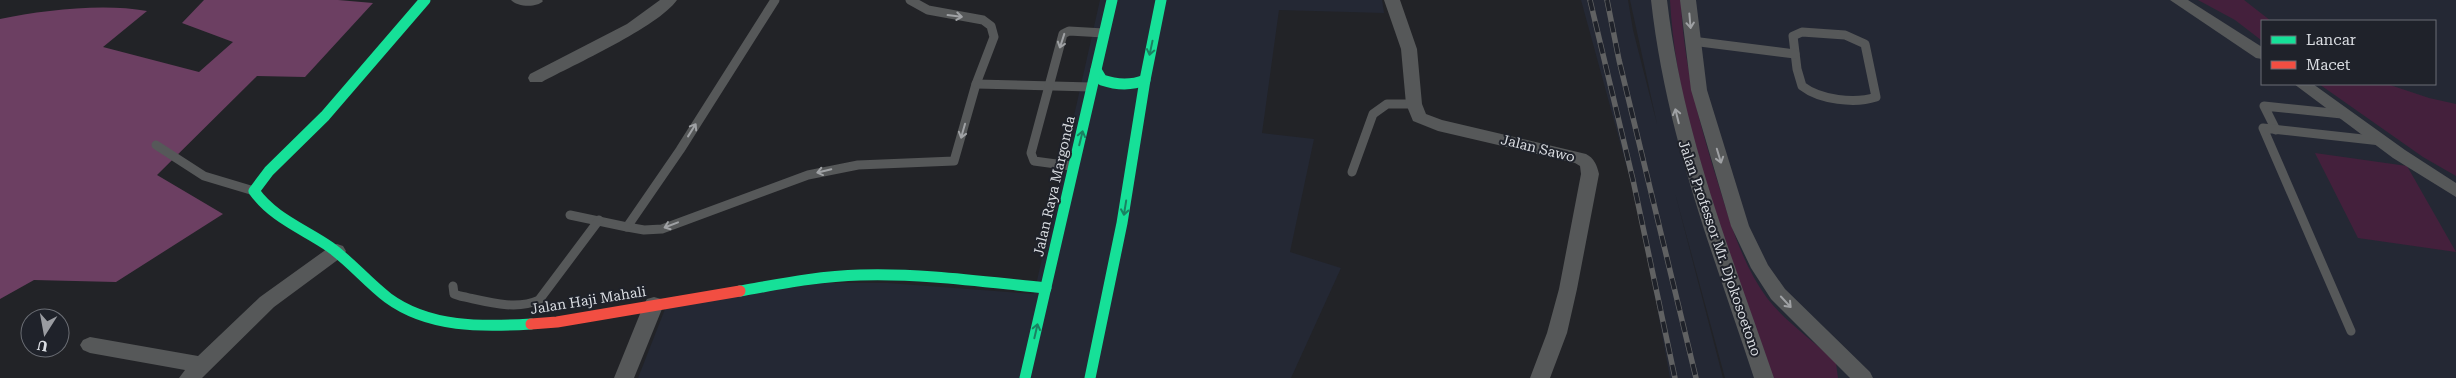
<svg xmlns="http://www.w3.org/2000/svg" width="2456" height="378" font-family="'Roboto Serif',serif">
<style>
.built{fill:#242834;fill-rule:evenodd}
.green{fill:#44203c}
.forest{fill:#6c3f62}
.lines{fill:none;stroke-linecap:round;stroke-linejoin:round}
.lane{stroke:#565859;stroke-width:9}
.street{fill:#565859;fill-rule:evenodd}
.fast{stroke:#16e098;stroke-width:11}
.jam{stroke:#f24e42;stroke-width:11}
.rail-casing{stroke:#606162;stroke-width:5.5}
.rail{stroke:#1f222a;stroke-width:4;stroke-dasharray:11;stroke-linecap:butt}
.oneway{stroke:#9fa1a4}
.oneway2{stroke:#1a8161}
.labels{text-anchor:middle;stroke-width:4;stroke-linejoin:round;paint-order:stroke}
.street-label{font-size:14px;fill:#dadde2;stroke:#1f222a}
</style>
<rect width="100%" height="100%" fill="#222327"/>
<!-- built -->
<g class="built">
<path d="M1100,0H1382L1384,13L1279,10L1262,133L1314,139L1290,252L1341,268L1291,378H638L667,304L824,283H888L1034,294Z"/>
<path d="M1581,0H1628L1633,30L1657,124L1630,0H2456V378H1725L1675,193L1723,378H1670L1641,219ZM2262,21H2435V84H2262Z"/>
</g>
<!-- green -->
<g class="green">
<path d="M1670,0H1681C1683,63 1699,122 1718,183C1730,222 1742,264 1767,298C1786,323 1815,341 1836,363L1838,378H1773C1732,254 1677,132 1670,0Z"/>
<path d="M2198,0H2244L2271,21H2262L2261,40L2235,20Z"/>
<path d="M2319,84H2387L2429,98L2456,104V176L2423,157Z"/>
<path d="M2315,153L2407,166L2456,252L2358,238Z"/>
</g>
<!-- forest -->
<path class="forest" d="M204,0H338L373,3L305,77L257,76L157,175L223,214L116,282L34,280L0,299V19C44,10 103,3 147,11L103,47L199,72L233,42L182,23Z"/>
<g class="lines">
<!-- lane -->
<g class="lane">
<path d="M775,0L680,150L627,227L644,230L662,229L808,175L858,165L954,161L976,84L994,37L991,26L983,20L928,10L910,0"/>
<path d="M1802,32L1845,35L1865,44L1876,97C1855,104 1820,100 1802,86L1797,69L1793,36Z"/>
<path d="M1692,41L1795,54"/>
<path d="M976,84L1091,87"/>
<path d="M2276,130L2264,106L2342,114"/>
<path d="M156,145L204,176L254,191"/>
<path d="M1071,166L1034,161L1031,153L1063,34L1069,31L1104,33"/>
<path d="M1352,172L1373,114L1387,104H1414"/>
<path d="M570,215L627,227"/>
<path d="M453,286L454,294L460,296C485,301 515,311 539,300L599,220"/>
<path d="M2351,331L2263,128L2381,141"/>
</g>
<!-- street -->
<g class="street">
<path d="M511,0H542L543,1C537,8 517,7 511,0Z"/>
<path d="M660,0H677C658,27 573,65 542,82H530L528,78L530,74L627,24Z"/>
<path d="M1384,0H1400L1417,49L1422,104L1426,114L1442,120L1586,154C1594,158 1597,165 1599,174L1577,289L1567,333L1550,378H1530L1547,333L1559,289L1581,174L1580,166L1575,163L1438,131L1413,121L1406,104L1401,49Z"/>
<path d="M1651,0H1667C1683,136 1730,250 1774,378H1754C1712,250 1666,135 1651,0Z"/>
<path d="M1680,0H1696L1707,90L1749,226L1768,265L1785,289L1870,372L1873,378H1850L1771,299L1751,268L1731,226L1691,90Z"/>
<path d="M2170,0H2188L2262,47V59L2256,58Z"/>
<path d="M2294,84H2313L2405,150L2456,183V197L2393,158Z"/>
<path d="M337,244L343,246L346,251L343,256L274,307L202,378H179L185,370L90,353L83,350L80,345L83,340L90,337L198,356L260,297L331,246Z"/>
<path d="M654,297L661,299L664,304L634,378H614L644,304L647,299Z"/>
</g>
<!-- fast -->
<g class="fast">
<path d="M425,0L325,116L269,171L254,191C273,218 304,229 330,247C351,262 367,282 388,298C429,328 482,327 531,324"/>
<path d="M1096,70L1102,80C1117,85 1130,86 1145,80"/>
<path d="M740,291C780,284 820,276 860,275C922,273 985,282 1046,288"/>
<path d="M1025,378L1112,0"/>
<path d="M1090,378L1122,223L1145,80L1161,0"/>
</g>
<!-- jam -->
<path class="jam" d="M531,324L557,322L740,291"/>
<defs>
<g id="rail">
<path d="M1590,0L1633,180L1675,378"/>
<path d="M1607,0L1619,60L1696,378"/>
</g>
</defs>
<!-- rail casing -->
<use href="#rail" class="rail-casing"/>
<!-- rail -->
<use href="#rail" class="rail"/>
</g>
<!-- one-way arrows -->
<defs><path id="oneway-shaft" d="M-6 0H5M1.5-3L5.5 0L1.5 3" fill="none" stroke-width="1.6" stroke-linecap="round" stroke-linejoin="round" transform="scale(1.25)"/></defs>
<g class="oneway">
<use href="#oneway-shaft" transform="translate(955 16) rotate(7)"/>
<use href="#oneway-shaft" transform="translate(1690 21) rotate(85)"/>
<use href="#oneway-shaft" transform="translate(1062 41) rotate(108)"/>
<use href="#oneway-shaft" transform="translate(1677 116) rotate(-104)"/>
<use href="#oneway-shaft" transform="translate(692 130) rotate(-58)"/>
<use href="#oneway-shaft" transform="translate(963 131) rotate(106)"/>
<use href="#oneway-shaft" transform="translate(1719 156) rotate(73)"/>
<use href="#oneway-shaft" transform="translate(824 171) rotate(167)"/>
<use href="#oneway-shaft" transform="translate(671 225) rotate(159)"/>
<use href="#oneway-shaft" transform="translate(1786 302) rotate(47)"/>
</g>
<g class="oneway2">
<use href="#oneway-shaft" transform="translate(1151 48) rotate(102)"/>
<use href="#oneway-shaft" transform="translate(1081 138) rotate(-76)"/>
<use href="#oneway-shaft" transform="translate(1125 208) rotate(99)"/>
<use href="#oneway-shaft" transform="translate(1036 331) rotate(-77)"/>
</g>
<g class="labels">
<!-- street labels -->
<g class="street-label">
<text transform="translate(1538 148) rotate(14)" y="5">Jalan Sawo</text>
<text transform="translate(1054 186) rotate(-77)" y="5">Jalan Raya Margonda</text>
<text transform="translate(1720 248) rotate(71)" y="5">Jalan Professor Mr. Djokosoetono</text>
<text transform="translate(588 300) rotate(-9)" y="5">Jalan Haji Mahali</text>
</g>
</g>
<!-- legend -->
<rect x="2261" y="20" width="175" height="65" fill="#1f222a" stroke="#6a6d74"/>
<rect x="2271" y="36" width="25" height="8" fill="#16e098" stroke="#6a6d74"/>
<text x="2306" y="45" font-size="15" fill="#dadde2">Lancar</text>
<rect x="2271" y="61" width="25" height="8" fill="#f24e42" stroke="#6a6d74"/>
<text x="2306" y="70" font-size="15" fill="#dadde2">Macet</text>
<!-- north arrow -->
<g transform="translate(45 333) rotate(191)"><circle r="24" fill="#1f222a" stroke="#6a6d74"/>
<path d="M0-4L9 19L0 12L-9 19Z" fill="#9a9ca1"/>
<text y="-8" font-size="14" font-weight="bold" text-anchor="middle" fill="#dadde2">U</text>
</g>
</svg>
